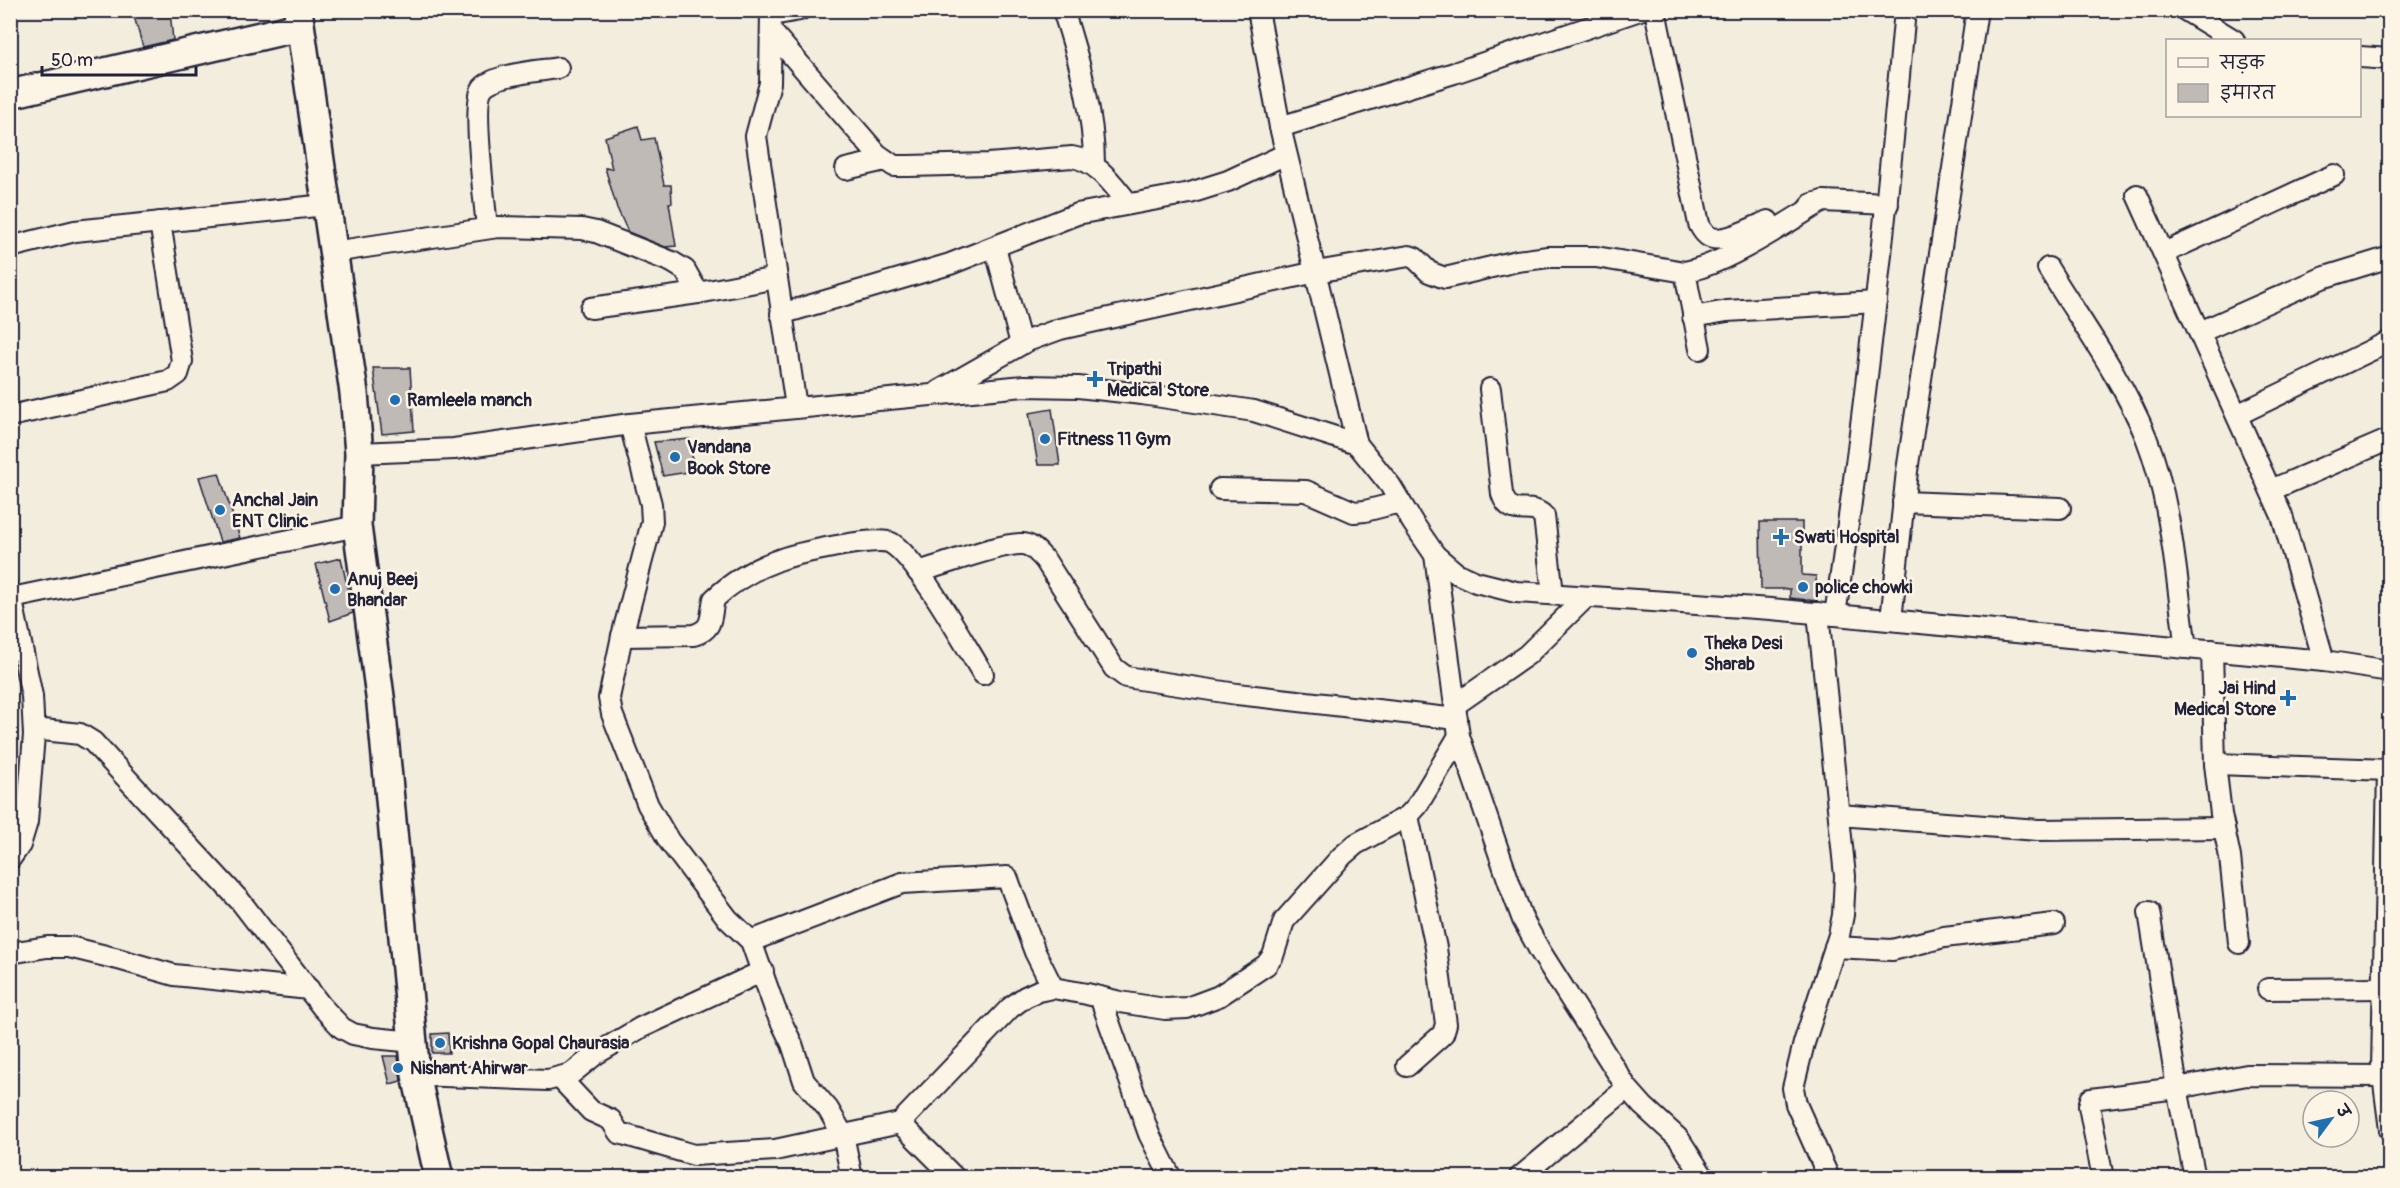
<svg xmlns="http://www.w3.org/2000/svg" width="2400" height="1188" font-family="Pangolin,'Playpen Sans Deva',sans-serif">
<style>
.building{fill:#bfbab6;stroke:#22223b;stroke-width:1.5}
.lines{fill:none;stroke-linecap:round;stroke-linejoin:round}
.street-casing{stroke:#22223b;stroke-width:24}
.secondary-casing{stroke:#22223b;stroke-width:32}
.street{stroke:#fcf5e5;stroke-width:20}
.secondary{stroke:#fcf5e5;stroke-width:27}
.poi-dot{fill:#1f6fb2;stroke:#fcf5e5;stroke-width:2}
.labels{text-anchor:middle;stroke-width:5;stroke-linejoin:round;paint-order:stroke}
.poi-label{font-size:18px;font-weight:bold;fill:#22223b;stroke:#fcf5e5;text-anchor:start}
</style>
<rect width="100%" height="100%" fill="#f3edde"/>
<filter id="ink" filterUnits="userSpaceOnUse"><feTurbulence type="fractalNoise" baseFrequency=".0167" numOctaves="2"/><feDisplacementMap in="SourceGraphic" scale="12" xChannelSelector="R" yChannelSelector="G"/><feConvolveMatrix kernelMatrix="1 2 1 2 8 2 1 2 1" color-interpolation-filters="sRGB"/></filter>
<g filter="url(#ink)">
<!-- building -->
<g class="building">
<path d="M170,12L173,40L143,47L133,13Z"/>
<path d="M638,126L642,140L654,138L664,185H671L672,203H669L676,246L665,247L628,232L617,208L605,168L612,169L605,137Z"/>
<path d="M373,368H410L414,431L382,434Z"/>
<path d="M1052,409L1060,465H1038L1029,413Z"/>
<path d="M690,439L694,471L663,476L654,442Z"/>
<path d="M219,473L240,538L220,542L199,477Z"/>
<path d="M1760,522H1802V575L1816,576L1817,601L1790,598V589H1761Z"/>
<path d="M341,558L353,613L330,621L316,564Z"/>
<path d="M448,1033L449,1053H432V1034Z"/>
<path d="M383,1056H398L401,1081L390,1084Z"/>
</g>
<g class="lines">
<defs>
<g id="street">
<path d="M771,10L770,83L756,136L796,407"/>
<path d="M1063,10C1079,59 1094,113 1094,164"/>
<path d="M1258,10L1280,127L1357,444"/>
<path d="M1655,10L1699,224C1701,228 1704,233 1708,236C1721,245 1754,227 1768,221"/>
<path d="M2185,10L2234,40"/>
<path d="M772,15L800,10"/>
<path d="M771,31L877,154L894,166H908L988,164L1072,157C1098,161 1113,185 1129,204"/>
<path d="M2360,57L2390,59"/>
<path d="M1280,127L1454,73L1640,10"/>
<path d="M846,169L885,160"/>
<path d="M2137,195L2282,516L2324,661"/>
<path d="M1812,204L1823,201L1888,204"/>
<path d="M487,228C485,204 472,105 482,89C492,74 540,71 558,68"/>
<path d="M10,247L75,231L326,205"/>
<path d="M995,247L1021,344"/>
<path d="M333,252L498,227L582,229L596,232L672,262L685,270L698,293"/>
<path d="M2164,253L2334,175"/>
<path d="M2048,268C2081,322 2122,378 2146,437C2172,503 2176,578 2186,648"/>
<path d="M1685,272L1700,349"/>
<path d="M591,308L698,293L776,278"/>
<path d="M781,314L950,264L1077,214L1190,193L1228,181L1286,154"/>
<path d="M1693,317L1727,311L1876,302"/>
<path d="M2200,332L2322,278L2390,257"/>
<path d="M1490,389L1502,494C1511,521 1530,501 1544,516L1553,594"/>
<path d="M939,391L1027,341L1060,329L1316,272L1409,256L1415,258L1429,272L1445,278L1517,261L1548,257H1596L1685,272C1728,263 1784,224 1823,201"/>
<path d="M2237,415L2386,343"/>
<path d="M10,416L168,381L178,374L182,361L160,222"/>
<path d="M630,424L651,504L652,522L622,636L609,698L612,714L648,805L669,841L728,919L751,941L775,1009L792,1044L804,1081L828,1109L843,1135L852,1178"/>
<path d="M359,453L454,449L630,424L1024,386L1078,387L1142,394L1254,411L1357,444L1390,485L1413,523L1435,555L1456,573L1476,582L1516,592L1771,609L2324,661L2390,671"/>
<path d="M1220,489L1306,491L1354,512L1365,511L1400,502"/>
<path d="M2271,490L2390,439"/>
<path d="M1903,502L2060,508"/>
<path d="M1435,555L1459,736L1511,888L1523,920L1540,951L1627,1088L1643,1106L1679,1139L1704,1178"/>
<path d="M918,572C941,566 1002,542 1023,544C1033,545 1039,554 1045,560L1114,668L1126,677L1237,694L1457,719"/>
<path d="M10,591L32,696L34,735L27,822L20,845L10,859"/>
<path d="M12,598L357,526"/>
<path d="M1818,613L1845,876L1843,915L1839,935L1804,1043L1793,1088L1796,1104L1829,1178"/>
<path d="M1835,615C1865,414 1887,213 1905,10"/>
<path d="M1891,620L1907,471L1977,10"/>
<path d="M622,636L694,635C714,629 710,617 714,599C731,583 754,569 776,561C793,554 878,535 891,543C917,558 965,645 983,674"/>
<path d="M2212,650L2215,764L2221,814L2230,857L2239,943"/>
<path d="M1455,705L1527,655L1586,597"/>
<path d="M34,729L80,734L93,742L241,902L322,1007L342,1028L353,1034L373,1038L414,1042"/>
<path d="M2215,764L2390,770"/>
<path d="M2388,770L2382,1068L2390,1130"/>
<path d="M1839,815L2038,830L2224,828"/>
<path d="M2149,912L2177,1088L2195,1178"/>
<path d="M751,941L902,883L1007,877L1035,952L1053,988"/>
<path d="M1835,947L1892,950L1944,937L2054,924"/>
<path d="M10,953L47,947H69L118,959L174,975L309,989"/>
<path d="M2268,989L2384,988"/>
<path d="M1100,997L1149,1134L1171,1178"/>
<path d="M1407,1066L1443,1034L1446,1024L1436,948L1408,816"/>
<path d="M416,1075L548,1080L571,1074L596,1054L640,1028L763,971"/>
<path d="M560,1078L591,1111L611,1120L619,1133L694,1155L775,1150L900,1123L1010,1008L1025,997L1038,991L1053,988L1087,994L1120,1002L1165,1009L1187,1008L1219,996L1266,965L1273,956L1284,921L1342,856L1356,844L1408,816L1417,806L1459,736"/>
<path d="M900,1123L955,1178"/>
<path d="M1519,1178L1627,1088"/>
<path d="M2103,1178L2089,1106L2091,1099L2177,1088L2247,1075L2383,1076"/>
</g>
<g id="secondary">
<path d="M298,10L354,393L359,453L357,526L381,704L416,1075L439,1178"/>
<path d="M10,94L299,27"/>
</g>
</defs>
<!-- street casing -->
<use href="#street" class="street-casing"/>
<!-- secondary casing -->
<use href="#secondary" class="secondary-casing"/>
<!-- street -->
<use href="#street" class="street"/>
<!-- secondary -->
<use href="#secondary" class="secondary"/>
</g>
</g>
<!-- markers -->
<g class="poi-dot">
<path d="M1092 370h6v6h6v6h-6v6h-6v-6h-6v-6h6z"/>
<circle cx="395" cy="400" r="6"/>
<circle cx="1045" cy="439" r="6"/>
<circle cx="675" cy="457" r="6"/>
<circle cx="220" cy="510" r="6"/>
<path d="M1778 528h6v6h6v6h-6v6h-6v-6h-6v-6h6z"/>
<circle cx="1803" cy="587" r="6"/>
<circle cx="335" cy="589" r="6"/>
<circle cx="1692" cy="653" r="6"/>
<path d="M2285 689h6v6h6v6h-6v6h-6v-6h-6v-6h6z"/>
<circle cx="440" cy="1043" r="6"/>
<circle cx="398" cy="1068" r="6"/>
</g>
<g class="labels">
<!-- poi labels -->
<g class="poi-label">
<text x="1107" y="375">Tripathi<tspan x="1107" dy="21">Medical Store</tspan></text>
<text x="407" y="406">Ramleela manch</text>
<text x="1057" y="445">Fitness 11 Gym</text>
<text x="687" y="453">Vandana<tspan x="687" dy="21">Book Store</tspan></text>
<text x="232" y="506">Anchal Jain<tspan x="232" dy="21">ENT Clinic</tspan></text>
<text x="1794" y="543">Swati Hospital</text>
<text x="347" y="585">Anuj Beej<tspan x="347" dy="21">Bhandar</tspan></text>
<text x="1815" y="593">police chowki</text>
<text x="1704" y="649">Theka Desi<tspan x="1704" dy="21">Sharab</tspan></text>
<text x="2276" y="694" text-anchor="end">Jai Hind<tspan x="2276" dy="21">Medical Store</tspan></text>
<text x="452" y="1049">Krishna Gopal Chaurasia</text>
<text x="410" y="1074">Nishant Ahirwar</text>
</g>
</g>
<!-- margin -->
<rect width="2400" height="1188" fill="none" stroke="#fcf5e5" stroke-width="36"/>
<rect x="18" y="18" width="2364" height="1152" fill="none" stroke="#22223b" stroke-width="2" filter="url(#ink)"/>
<!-- legend -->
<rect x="2166" y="39" width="195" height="78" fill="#fcf5e5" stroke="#a5a1a1" stroke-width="1.5"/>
<rect x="2178" y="58" width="30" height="9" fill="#fcf5e5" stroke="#a5a1a1" stroke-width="1.5"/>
<text x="2220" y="69" font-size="18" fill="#22223b">सड़क</text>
<rect x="2178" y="84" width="30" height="18" fill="#bfbab6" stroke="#a5a1a1" stroke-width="1.5"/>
<text x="2220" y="99" font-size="18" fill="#22223b">इमारत</text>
<!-- north arrow -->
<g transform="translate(2331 1119) rotate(57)"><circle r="28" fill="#fcf5e5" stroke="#a5a1a1" stroke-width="1.5"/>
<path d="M0-4.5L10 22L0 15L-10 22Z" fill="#1f6fb2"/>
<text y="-9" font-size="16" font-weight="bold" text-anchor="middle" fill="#22223b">उ</text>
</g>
<!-- scale -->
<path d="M42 66v9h154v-9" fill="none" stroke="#22223b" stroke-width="3"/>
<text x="51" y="66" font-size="18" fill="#22223b" stroke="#fcf5e5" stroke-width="4.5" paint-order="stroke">50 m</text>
</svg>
